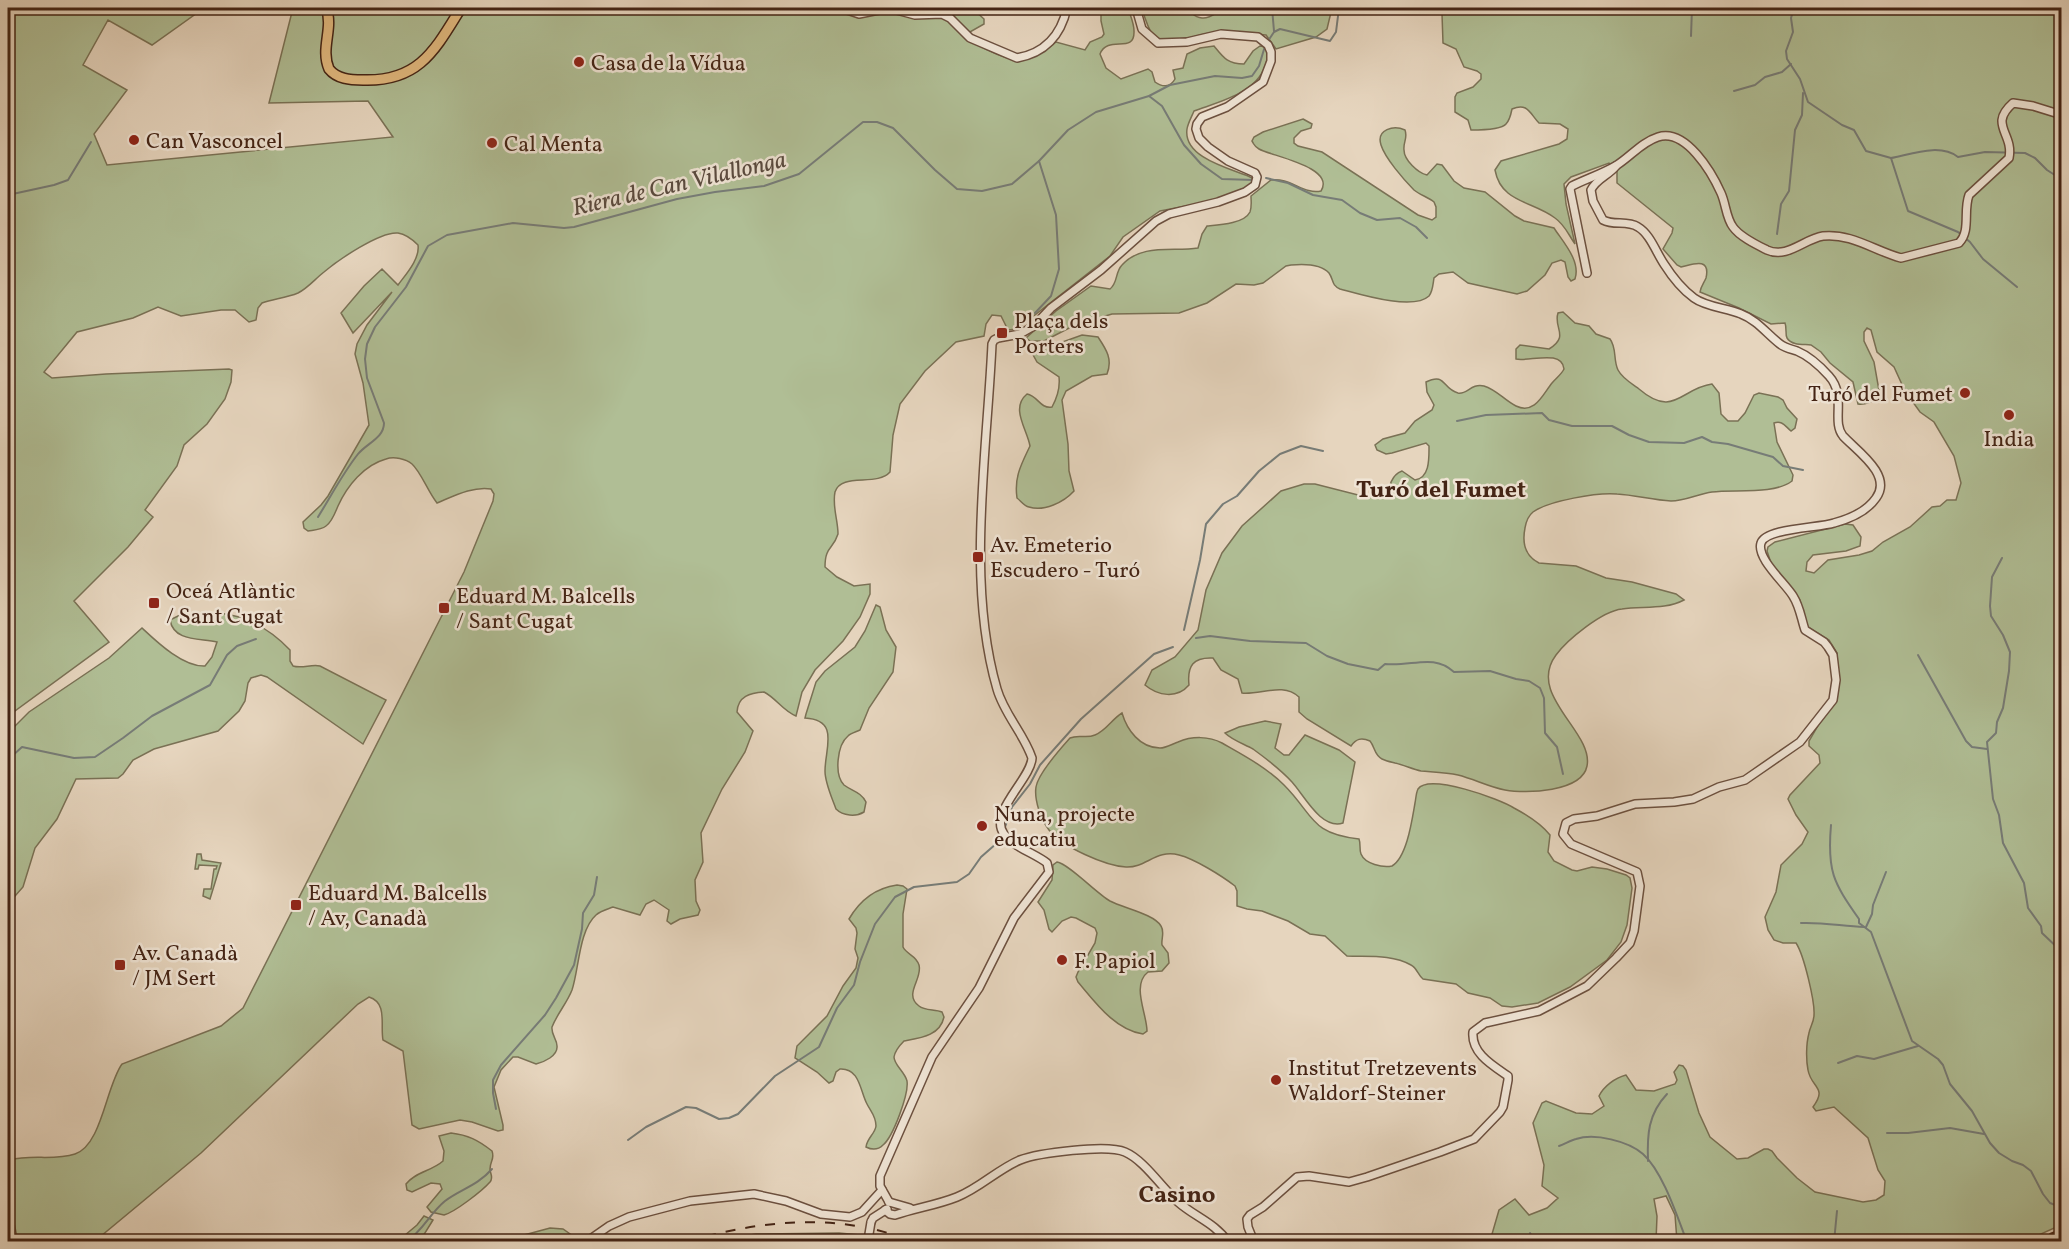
<svg xmlns="http://www.w3.org/2000/svg" width="2069" height="1249" font-family="Vollkorn,serif">
<style>
.green{fill:#b0be95;stroke:#7a7155;stroke-width:1.5}
.lines{fill:none;stroke-linecap:round;stroke-linejoin:round}
.stream{stroke:#777c77;stroke-width:2}
.minor-casing{stroke:#6c503f;stroke-width:10}
.major-casing{stroke:#442415;stroke-width:12}
.minor{stroke:#efe4d5;stroke-width:7}
.major{stroke:#e3ba7f;stroke-width:9}
.rail{stroke:#442415;stroke-width:2;stroke-dasharray:10 10;stroke-linecap:butt}
.minor-bridge-casing{stroke:#6c503f;stroke-width:10;stroke-linecap:butt}
.minor-bridge{stroke:#efe4d5;stroke-width:7}
.poi-dot{fill:#8f2418;stroke:#efe4d5;stroke-width:2}
.labels{text-anchor:middle;stroke-width:5;stroke-linejoin:round;paint-order:stroke}
.poi-label{font-size:22px;fill:#442415;stroke:#efe4d5;text-anchor:start}
.water-label{font-size:24px;font-style:italic;fill:#59493e;stroke:#efe4d5}
.neighbourhood-label{font-size:24px;font-weight:bold;fill:#442415;stroke:#efe4d5}
</style>
<rect width="100%" height="100%" fill="#e6d5be"/>
<filter id="stains"><feTurbulence type="fractalNoise" baseFrequency=".00333" numOctaves="4"/><feColorMatrix values="0 0 0 0 .2 0 0 0 0 .09 0 0 0 0 .02 0 0 0 .5 -.17"/></filter>
<radialGradient id="worn" r=".72"><stop offset=".6" stop-color="#630" stop-opacity="0"/><stop offset="1" stop-color="#630" stop-opacity=".3"/></radialGradient>
<!-- green -->
<g class="green">
<path d="M8,8H204L152,45L108,20L83,65L127,90L94,134L107,165L393,137L368,101L269,103L293,8H972L984,19V24L968,33C974,43 979,46 990,51C1018,65 1032,62 1056,42L1085,50L1090,42L1102,37L1104,34L1101,21V11L1105,8H1128C1130,15 1134,23 1134,31C1135,55 1108,34 1100,54L1106,68L1121,79L1148,69L1152,72L1155,82C1162,87 1170,88 1175,79L1173,70L1183,68L1187,54L1200,48L1214,46C1223,57 1227,64 1244,64L1253,51L1260,46L1266,47C1269,52 1269,54 1267,60C1260,93 1221,101 1194,111C1192,116 1188,123 1187,129C1183,157 1228,168 1248,176L1252,178L1253,183L1242,192L1207,202L1160,211L1123,237L1110,256L1017,329L1008,330L1001,316L992,315L986,324L984,336L956,342L925,371L900,404L893,435L890,472C877,487 841,472 835,492C832,506 838,520 838,534C833,550 825,546 825,567L837,577L854,586L870,584V594L860,617L843,641L815,670L802,692L796,716C783,711 776,698 764,692C750,693 738,696 737,712L753,731L745,752L722,789L701,833L703,862L695,880L696,901L700,910L698,915L680,919L671,924L667,921L669,910L654,900L646,904L640,915L613,907C608,909 600,911 596,915C579,930 579,969 572,990C567,1003 557,1014 552,1027C551,1035 557,1039 557,1046C558,1056 544,1062 536,1064L518,1057H513L501,1070L494,1087L503,1125V1130L498,1131L472,1122L460,1120L419,1129L412,1125L403,1051L383,1040C380,1025 388,1003 369,997L358,1004L201,1153L95,1241H18L8,1196L10,1160C31,1154 54,1161 75,1154C102,1145 106,1086 122,1064L221,1026L243,1008L464,572L493,501L494,494L491,489C473,486 454,496 437,503C428,492 421,472 412,464C406,459 394,456 386,459C364,465 347,486 338,506C335,513 332,522 326,526C321,530 314,530 308,531L304,528L303,522L321,505L328,496L369,425L363,383L355,354L357,344L367,325L392,292L353,333L341,313L364,286L382,269L398,285C406,274 420,259 418,245C413,240 405,234 398,233C380,231 337,261 324,272C315,279 308,288 298,293C286,298 273,299 262,303L258,308L256,320L249,322L235,310H221L181,316L158,307L133,318L77,332L44,372L52,378L106,374L229,369L232,370L231,382L225,399L207,424L184,445L177,466L145,510L153,517L128,547L74,601L109,642L8,716Z"/>
<path d="M1141,8H1159L1168,12C1192,2 1188,17 1202,18C1210,19 1217,12 1224,9C1233,6 1242,13 1251,8H1332L1327,29L1316,37L1276,49L1266,35C1248,33 1228,30 1210,33C1193,35 1171,47 1155,37C1148,32 1145,15 1141,8Z"/>
<path d="M1439,8H2061V1225L2023,1242L1677,1241L1675,1215L1666,1196L1654,1199L1657,1216L1656,1241H1490L1499,1210L1515,1199L1529,1215L1547,1208L1558,1198L1542,1186L1544,1165L1533,1123L1542,1103L1546,1101L1576,1113L1592,1114L1604,1106L1599,1096C1604,1086 1615,1078 1626,1075L1636,1090L1654,1091L1675,1084L1677,1080L1674,1072L1679,1065L1683,1066L1686,1070L1699,1113L1710,1137L1737,1159L1748,1158L1764,1149H1768L1772,1151L1777,1158L1797,1178L1815,1192L1863,1202L1876,1200L1884,1195L1885,1181L1878,1170L1868,1138L1834,1107L1816,1111L1813,1107C1828,1087 1811,1088 1808,1070C1806,1060 1806,1044 1809,1033C1810,1027 1814,1022 1814,1015C1815,1002 1804,955 1796,943H1783L1774,940L1768,930L1765,917L1776,892L1781,865L1802,844L1808,832L1796,815L1788,799L1790,795L1820,763L1819,755L1809,746V741L1823,717L1838,678L1837,653L1829,640L1808,627L1803,617L1800,600L1771,563L1767,551L1768,547L1775,542L1845,524L1853,525L1861,537L1860,546L1846,551L1813,555L1807,562L1806,571L1814,573L1828,560L1859,555L1872,551L1883,542L1910,527L1932,507L1940,506L1947,500H1956L1961,483L1954,456L1934,422L1920,412L1905,391L1894,367L1877,352L1871,330L1867,328L1864,332V341L1874,362L1880,396C1875,401 1865,405 1858,404L1853,382L1830,363L1821,352L1811,345C1804,344 1792,346 1787,338C1785,334 1787,328 1785,323L1771,324L1739,308L1700,292C1701,286 1704,283 1706,278C1711,256 1691,265 1681,267L1677,265L1663,249L1672,233L1673,228L1617,183V171L1609,163L1571,177L1564,184L1566,204L1575,244C1568,234 1565,225 1555,218C1533,201 1501,203 1495,170L1501,161L1559,144L1567,139L1568,129L1560,124L1539,123C1530,114 1528,102 1512,109C1511,114 1509,121 1506,124C1501,130 1478,130 1471,130L1468,120L1455,112V97L1457,93L1473,87L1481,79V74L1477,71L1464,67L1456,49L1443,43L1442,14Z"/>
<path d="M1303,119L1312,124L1311,128L1301,131L1294,138V143L1298,146L1322,152L1418,215L1432,220L1436,217V207L1434,202C1428,197 1420,195 1414,190C1404,180 1385,158 1381,145C1376,129 1394,125 1405,130C1408,138 1403,142 1404,150C1404,160 1418,173 1427,175L1437,164L1442,165L1454,181L1464,188L1485,192L1515,216L1524,221L1554,228C1563,242 1581,261 1575,279L1571,281L1568,277L1565,262L1561,260L1552,263L1545,275L1527,291L1517,294L1468,283L1453,272L1439,274L1434,278C1433,283 1433,291 1429,296C1413,311 1359,294 1340,289C1331,285 1334,280 1329,273C1321,264 1302,264 1291,265L1286,266L1263,283L1254,285L1236,284L1207,303L1179,313L1112,314L1075,325L1044,341H1030L1026,338L1056,311L1091,286L1110,289C1118,283 1115,272 1122,265C1142,243 1173,252 1198,248L1202,234L1207,226C1218,225 1244,224 1250,212C1252,207 1251,201 1251,196L1271,180C1290,177 1304,195 1321,191C1336,167 1271,156 1259,149C1254,146 1255,146 1252,141L1254,137L1263,132Z"/>
<path d="M1563,312L1575,323L1589,326L1596,334L1610,339C1617,348 1613,360 1618,370C1622,378 1632,384 1639,389C1674,419 1681,388 1712,384L1719,393L1721,414L1728,421H1738L1745,413L1754,395L1759,393L1778,397L1783,400L1787,408L1797,419L1795,428L1791,431C1785,426 1782,420 1774,423L1777,442L1793,475L1792,481C1774,495 1734,489 1712,492C1698,494 1685,501 1671,501C1653,500 1635,495 1617,494C1598,492 1548,501 1533,512C1528,516 1526,522 1525,528C1522,543 1525,556 1539,563L1576,566L1606,578L1632,582L1676,594L1684,600C1665,610 1643,606 1622,609C1602,611 1567,640 1556,655C1526,695 1594,732 1587,766C1582,792 1526,794 1505,790C1489,787 1474,779 1458,775C1446,772 1433,772 1421,771C1412,769 1404,765 1395,763C1391,762 1386,761 1382,759C1374,755 1375,747 1370,741C1361,737 1356,739 1351,746L1307,719L1299,712V697C1283,682 1261,695 1242,693L1238,679L1221,670L1213,658C1193,657 1187,666 1189,685C1177,699 1158,696 1145,685L1152,670L1175,657L1198,630L1206,590L1222,553L1242,526L1281,491L1304,484H1315L1362,496H1388C1389,487 1391,475 1402,471L1415,480C1430,478 1429,458 1429,446L1426,443L1392,453L1386,454L1377,450L1375,445L1383,439L1405,433L1415,421L1432,410L1434,405L1427,392L1426,382C1446,372 1442,389 1458,393C1467,395 1471,383 1484,386C1497,390 1504,400 1516,406C1535,415 1543,394 1552,383C1556,378 1561,375 1564,369C1562,349 1529,362 1516,359V349L1520,345L1549,349C1570,336 1553,328 1558,313Z"/>
<path d="M1082,335L1098,337C1106,349 1113,359 1107,374L1092,376L1066,391L1062,400L1068,444L1069,471L1074,491C1064,502 1044,512 1029,507C1024,506 1021,501 1017,498C1014,477 1021,465 1030,446C1027,429 1010,408 1027,394C1038,396 1040,409 1052,407C1057,398 1060,386 1059,377L1037,362L1032,353Z"/>
<path d="M876,605L880,607L886,630L896,647L893,672L869,708L860,730C856,732 851,733 848,736C837,745 834,775 844,785C852,791 861,792 866,802L864,812C856,817 843,816 836,809C832,798 825,783 825,771C825,748 840,720 805,718L806,714L816,682L825,671L855,647L865,631Z"/>
<path d="M219,613C247,616 271,630 290,650V661L293,666C302,669 311,664 320,666L386,700L363,744L267,677L261,675L251,678L248,683L245,701L239,711L218,731L154,749L133,760L123,774L118,778L76,779L57,819L35,848L23,887L9,903L8,902V733L29,712L109,658L142,628C157,642 183,667 205,666L212,657L217,642C200,638 174,642 170,620L180,615Z"/>
<path d="M1122,713C1127,730 1140,748 1160,748C1166,748 1172,744 1178,742C1192,736 1209,736 1222,743C1243,755 1266,767 1284,785C1314,815 1310,834 1359,839C1361,844 1359,849 1361,854C1365,864 1383,868 1392,866C1407,857 1412,820 1415,803C1416,798 1416,793 1418,789C1429,773 1500,799 1514,808C1527,815 1541,824 1550,835L1548,852L1554,861L1572,870L1577,871L1592,867L1607,869L1626,875L1630,878L1632,888L1627,925L1621,942L1607,960L1570,987L1538,1003L1512,1007L1502,1006L1490,998L1468,993L1456,984L1423,979C1418,975 1417,968 1411,965C1392,954 1367,957 1347,956L1325,936L1310,934L1288,921L1262,911L1247,909L1237,906V891L1235,886C1222,876 1195,859 1179,855C1156,849 1146,868 1126,867C1106,866 1062,847 1049,830C1041,820 1034,800 1036,787C1038,774 1061,748 1070,738C1079,734 1086,739 1095,735C1106,731 1112,719 1122,713Z"/>
<path d="M1265,721L1281,724L1275,748L1284,755H1289L1305,735L1339,750L1355,762L1343,823C1321,830 1304,795 1292,782C1283,772 1264,757 1253,749C1244,744 1232,740 1225,733L1239,727Z"/>
<path d="M197,854H201L202,860L221,863L210,899L203,896L204,889H211L214,869H216L217,866L199,865L198,869H195Z"/>
<path d="M1057,862C1069,864 1096,893 1110,901C1123,908 1154,914 1161,926C1165,932 1161,939 1162,945L1168,953L1169,963L1162,971L1148,972C1131,985 1147,1014 1147,1031L1143,1034C1115,1030 1095,1002 1078,982L1076,977L1078,972L1095,943L1097,933L1095,928L1076,918L1071,917L1062,921L1052,932L1049,929L1044,910L1038,902L1052,880L1053,865Z"/>
<path d="M897,885L903,886L907,889L903,914V947C907,955 916,955 919,965C923,979 903,994 919,1006C925,1011 935,1009 942,1012L944,1017C940,1036 920,1038 904,1041C900,1045 895,1051 894,1057C894,1065 905,1072 907,1081C909,1094 893,1137 883,1145C878,1150 872,1150 866,1147C867,1138 875,1134 876,1126C876,1116 871,1112 867,1104C860,1091 860,1068 840,1069L836,1072L833,1081L829,1083L817,1072L795,1058L797,1046L827,1016L843,986L856,968L858,958L855,949L857,933L856,928L849,919C860,900 876,888 897,885Z"/>
<path d="M451,1133C468,1135 478,1140 492,1151C495,1159 490,1161 490,1169C490,1174 494,1177 490,1182C482,1191 455,1212 444,1215L431,1212L427,1207L442,1189L440,1184L431,1183L412,1192L407,1190L406,1184C415,1172 432,1171 443,1161L444,1151L439,1136Z"/>
<path d="M424,1216L433,1220L420,1241H398L417,1225Z"/>
<path d="M550,1228L563,1229L573,1236L572,1241H502Z"/>
<path d="M839,1233L860,1235L852,1239C806,1238 760,1242 714,1241L756,1234Z"/>
</g>
<g class="lines">
<!-- stream -->
<g class="stream">
<path d="M1272,8L1274,31"/>
<path d="M1794,8L1791,18L1793,32L1786,51L1787,59L1800,79L1808,102L1842,125L1854,130L1866,151L1891,158L1908,211L1958,232L1970,242L1983,259L2017,287"/>
<path d="M2044,8L2062,20"/>
<path d="M1691,36L1692,8"/>
<path d="M1268,41L1274,32L1280,29L1330,41L1336,32L1339,8"/>
<path d="M1734,91L1755,85L1765,77L1782,72L1791,64"/>
<path d="M1149,96L1162,106L1184,145L1201,164L1222,179L1254,180"/>
<path d="M1891,158C1912,154 1940,143 1958,157L1985,152L2025,153L2035,158L2047,170L2061,179"/>
<path d="M1266,178L1288,183L1313,195L1342,200L1360,213L1377,220L1400,218L1416,227L1427,238"/>
<path d="M8,195L54,185L68,180L91,142"/>
<path d="M1777,234L1781,204L1789,191L1795,130L1802,115L1803,93"/>
<path d="M1035,313L1051,296L1059,269L1056,215L1039,161"/>
<path d="M1457,421L1486,415L1542,413L1549,420L1572,426H1612L1629,435L1649,442L1684,443L1702,437L1712,442L1728,444L1773,457L1783,466L1803,470"/>
<path d="M318,517C331,496 343,473 358,454C367,443 384,438 384,423L367,378L365,359L367,344L375,327L406,287L428,246L447,235L513,223L564,228L574,227L677,199L715,192L764,186L799,174L863,122H877L893,128L935,170L957,189L982,191L1012,184L1039,161L1068,130L1096,112L1149,96L1170,85L1215,76L1242,78L1252,76L1259,66L1265,46"/>
<path d="M2002,558L1992,577L1990,606L1991,616L2003,635L2010,652L2009,671L2003,708L1997,722L1996,733L1987,742L1993,799L1999,815L2003,843L2024,883L2028,908L2041,926L2042,933L2062,952"/>
<path d="M1184,630L1200,560L1206,524L1223,504L1237,496L1259,471L1280,454L1301,446L1323,451"/>
<path d="M1196,638L1210,636L1250,641L1306,643L1327,656L1348,664L1378,670L1385,664C1412,667 1433,653 1454,672L1490,671L1516,679L1529,681L1540,688L1544,698L1545,733L1557,747L1563,774"/>
<path d="M1918,655L1966,741L1972,747L1987,749"/>
<path d="M8,765L11,757L22,747L74,758L95,757L123,738L152,716L210,685L227,655L237,646L256,639"/>
<path d="M1831,825C1827,871 1833,882 1859,919V923L1871,932L1912,1041L1938,1059L1943,1065L1950,1084L1972,1111L1990,1143L1999,1153L2012,1161L2023,1165L2031,1171L2043,1194L2050,1203L2058,1206"/>
<path d="M1004,830L1012,807L1030,784L1040,765L1081,719L1154,654L1173,647"/>
<path d="M1801,923C1822,922 1842,926 1864,927"/>
<path d="M1866,927L1872,914L1873,905L1886,872"/>
<path d="M1838,1063L1857,1056L1874,1059L1918,1046"/>
<path d="M496,1109L493,1093V1080L501,1065L545,1015L556,998L574,965L582,929L583,913L594,895L597,877"/>
<path d="M1887,1133H1908L1950,1128L1984,1134"/>
<path d="M628,1140L646,1127L686,1107L696,1108L719,1119L729,1118L738,1114L775,1076L819,1047L837,1008L854,985L860,962L875,924L895,897L914,887L957,882L969,874L981,857L997,843L1002,836"/>
<path d="M1559,1146C1565,1144 1571,1140 1576,1139C1595,1133 1628,1141 1643,1154C1663,1172 1677,1216 1687,1242"/>
<path d="M1648,1161C1647,1135 1648,1114 1667,1094"/>
<path d="M1530,1233L1535,1242"/>
<path d="M406,1242C423,1231 430,1213 445,1201C461,1189 477,1186 492,1169"/>
<path d="M1834,1242L1837,1211"/>
</g>
<defs>
<g id="minor">
<path d="M841,8L859,14L889,8L915,15L942,14L950,18L970,38L1017,58C1045,53 1061,35 1067,8"/>
<path d="M1587,273L1570,189L1572,186C1586,179 1604,173 1617,165C1631,156 1642,142 1658,137C1686,128 1712,173 1721,193C1726,204 1726,218 1733,227C1740,237 1757,245 1767,250C1787,259 1804,239 1823,236C1851,233 1875,251 1901,258L1959,243C1971,231 1963,211 1969,195L2009,158C2014,133 1988,125 2013,103L2033,106L2062,115"/>
<path d="M889,1202L880,1186V1176L932,1057L979,988L1014,918L1049,872L1047,863C1034,853 1015,848 1004,834C988,813 1031,779 1032,758C1024,734 1004,714 997,689C966,582 987,454 992,344L994,340L998,338L1020,334L1034,326L1051,308L1101,270L1156,221L1169,214L1218,202L1245,192L1255,185L1257,177L1255,173L1228,161L1208,147L1199,138L1196,129L1197,124L1202,117L1227,107L1263,82L1271,61V52L1268,45L1258,37L1221,34L1187,42L1158,43L1142,29L1136,8"/>
<path d="M889,1202L910,1208"/>
<path d="M885,1210L890,1214L895,1215C916,1208 937,1205 957,1197C980,1188 998,1169 1020,1160C1038,1153 1107,1144 1125,1152C1144,1160 1162,1188 1178,1202C1195,1217 1215,1223 1228,1242"/>
<path d="M871,1222L873,1218L887,1209"/>
<path d="M586,1242L609,1226L629,1217L690,1201L754,1194L786,1201L821,1214L850,1217L862,1212L882,1190"/>
<path d="M1254,1242L1248,1227L1247,1219L1250,1215L1263,1207L1297,1177L1309,1176L1349,1182L1367,1177L1440,1152L1474,1139L1500,1112L1503,1107L1508,1080V1076C1492,1065 1471,1053 1473,1032L1485,1023L1539,1011L1587,986L1616,958L1630,943L1634,931L1640,886L1637,872L1571,844L1563,834L1566,823L1574,819L1597,816L1635,804L1674,802L1693,799L1719,787L1745,780L1800,742L1833,700L1836,680L1833,655L1828,647L1824,642L1805,630C1801,618 1800,607 1793,596C1785,583 1756,558 1761,543C1766,528 1819,528 1834,523C1849,519 1867,511 1876,498C1893,475 1857,451 1843,436C1831,421 1847,396 1829,376C1820,366 1809,356 1797,351C1791,349 1785,348 1780,344C1767,334 1757,320 1741,314C1727,308 1706,307 1694,298C1683,290 1671,275 1664,264C1656,252 1650,234 1638,227C1627,220 1614,226 1603,220L1593,201L1591,190C1596,179 1608,176 1616,166"/>
</g>
<path id="major" d="M326,8C334,28 320,48 329,69C337,79 350,80 363,80C419,82 435,50 461,8"/>
</defs>
<!-- minor casing -->
<use href="#minor" class="minor-casing"/>
<!-- major casing -->
<use href="#major" class="major-casing"/>
<!-- minor -->
<use href="#minor" class="minor"/>
<!-- major -->
<use href="#major" class="major"/>
<!-- rail -->
<g class="rail">
<path d="M877,1230L921,1242"/>
<path d="M687,1242C741,1225 807,1216 862,1227"/>
<path d="M2031,1242L2062,1229"/>
</g>
<defs>
<path id="minor-bridge" d="M868,1240L871,1222"/>
</defs>
<!-- minor-bridge casing -->
<use href="#minor-bridge" class="minor-bridge-casing"/>
<!-- minor-bridge -->
<use href="#minor-bridge" class="minor-bridge"/>
</g>
<!-- markers -->
<g class="poi-dot">
<circle cx="579" cy="62" r="6"/>
<circle cx="134" cy="140" r="6"/>
<circle cx="492" cy="143" r="6"/>
<rect x="996" y="327" width="12" height="12" rx="3"/>
<circle cx="1965" cy="393" r="6"/>
<circle cx="2009" cy="415" r="6"/>
<rect x="972" y="551" width="12" height="12" rx="3"/>
<rect x="148" y="597" width="12" height="12" rx="3"/>
<rect x="438" y="602" width="12" height="12" rx="3"/>
<circle cx="982" cy="826" r="6"/>
<rect x="290" y="899" width="12" height="12" rx="3"/>
<circle cx="1062" cy="960" r="6"/>
<rect x="114" y="959" width="12" height="12" rx="3"/>
<circle cx="1276" cy="1080" r="6"/>
</g>
<g class="labels">
<!-- poi labels -->
<g class="poi-label">
<text x="591" y="70">Casa de la Vídua</text>
<text x="146" y="148">Can Vasconcel</text>
<text x="504" y="151">Cal Menta</text>
<text x="1014" y="328">Plaça dels<tspan x="1014" dy="25">Porters</tspan></text>
<text x="1953" y="401" text-anchor="end">Turó del Fumet</text>
<text x="2009" y="446" text-anchor="middle">India</text>
<text x="990" y="552">Av. Emeterio<tspan x="990" dy="25">Escudero - Turó</tspan></text>
<text x="166" y="598">Oceá Atlàntic<tspan x="166" dy="25">/ Sant Cugat</tspan></text>
<text x="456" y="603">Eduard M. Balcells<tspan x="456" dy="25">/ Sant Cugat</tspan></text>
<text x="994" y="821">Nuna, projecte<tspan x="994" dy="25">educatiu</tspan></text>
<text x="308" y="900">Eduard M. Balcells<tspan x="308" dy="25">/ Av, Canadà</tspan></text>
<text x="132" y="960">Av. Canadà<tspan x="132" dy="25">/ JM Sert</tspan></text>
<text x="1074" y="968">F. Papiol</text>
<text x="1288" y="1075">Institut Tretzevents<tspan x="1288" dy="25">Waldorf-Steiner</tspan></text>
</g>
<!-- water labels -->
<g class="water-label">
<text transform="translate(679 183) rotate(-13)" y="8">Riera de Can Vilallonga</text>
</g>
<!-- neighbourhood labels -->
<g class="neighbourhood-label">
<text x="1441" y="497">Turó del Fumet</text>
<text x="1177" y="1202">Casino</text>
</g>
</g>
<!-- margin -->
<rect width="2069" height="1249" fill="none" stroke="#e6d5be" stroke-width="30"/>
<rect x="9" y="9" width="2051" height="1231" fill="none" stroke="#442415" stroke-width="3"/>
<rect x="15" y="15" width="2039" height="1219" fill="none" stroke="#442415" stroke-width="1.5"/>
<rect width="100%" height="100%" filter="url(#stains)"/>
<rect width="100%" height="100%" fill="url(#worn)"/>
</svg>
